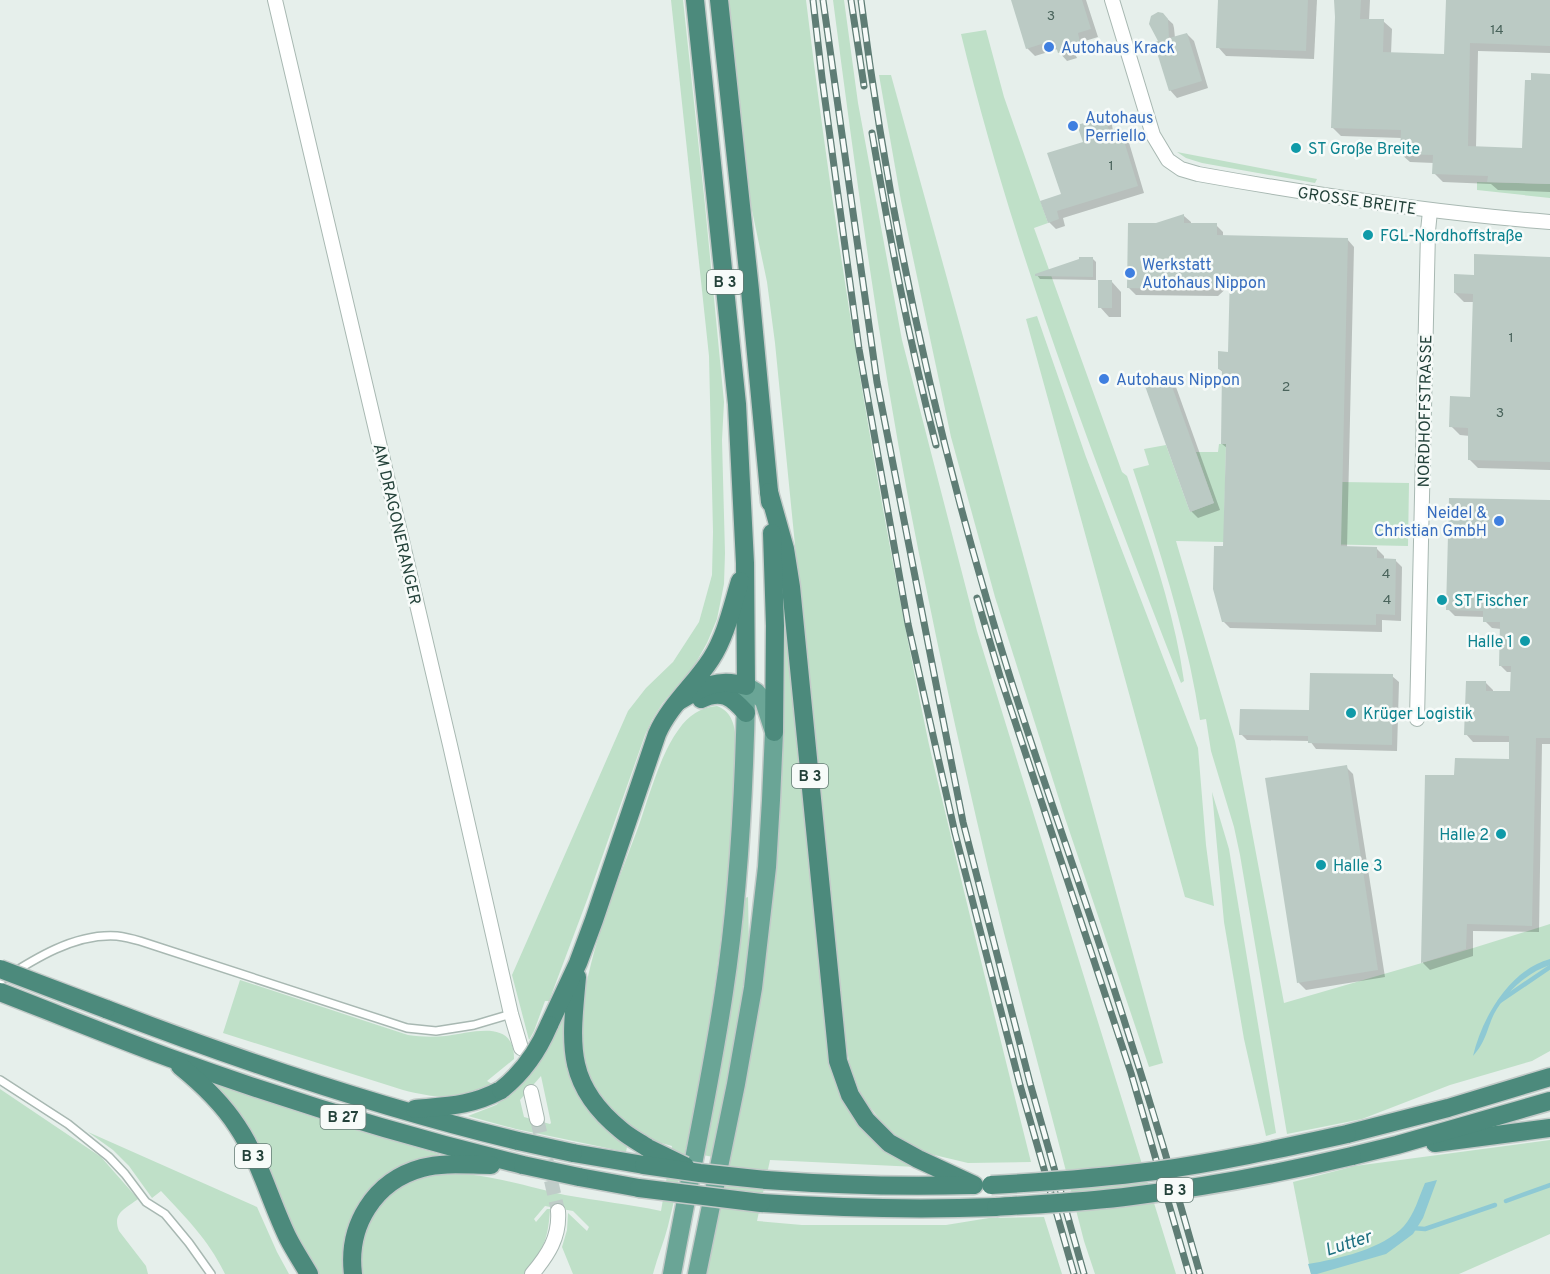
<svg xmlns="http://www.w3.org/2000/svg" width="1550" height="1274" font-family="Overpass,sans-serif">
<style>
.green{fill:#bfe0c8;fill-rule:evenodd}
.water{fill:#8ec9d4}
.shadow{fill:#0003}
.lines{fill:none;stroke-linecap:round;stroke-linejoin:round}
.stream{stroke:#8ec9d4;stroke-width:4.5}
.building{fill:#bbcac4}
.minor-tunnel{stroke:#bfccc8;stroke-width:14;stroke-dasharray:14 7;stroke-linecap:butt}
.service-casing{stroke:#a8b8b2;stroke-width:10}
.minor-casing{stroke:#a8b8b2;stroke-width:16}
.primary-casing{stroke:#c2cac8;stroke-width:21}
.trunk-casing{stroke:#c2cac8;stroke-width:21}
.service{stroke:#fff;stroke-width:7}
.minor{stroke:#fff;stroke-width:14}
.primary{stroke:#6aa596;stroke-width:18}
.trunk{stroke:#4c8a7c;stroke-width:18}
.rail-casing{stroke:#5f7d75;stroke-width:7}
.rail{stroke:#f7fbf9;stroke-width:4.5;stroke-dasharray:14;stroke-linecap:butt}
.trunk-bridge-casing{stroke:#c2cac8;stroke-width:21;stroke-linecap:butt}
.trunk-bridge{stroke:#4c8a7c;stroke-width:18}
.shop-dot{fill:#3f7fe0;stroke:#f7fbf9;stroke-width:2}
.culture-dot{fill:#0f9aa8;stroke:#f7fbf9;stroke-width:2}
.labels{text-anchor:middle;stroke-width:5;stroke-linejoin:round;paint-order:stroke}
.number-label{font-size:14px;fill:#4a645c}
.shield{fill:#f7fbf9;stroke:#637a73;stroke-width:1.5}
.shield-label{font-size:15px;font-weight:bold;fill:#24423a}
.shop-label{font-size:16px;fill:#366cbe;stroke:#f7fbf9;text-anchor:start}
.culture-label{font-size:16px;fill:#0d838f;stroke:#f7fbf9;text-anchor:start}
.street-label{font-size:16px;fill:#24423a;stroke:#f7fbf9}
.water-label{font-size:18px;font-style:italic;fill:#1c6f80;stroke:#f7fbf9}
</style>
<rect width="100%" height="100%" fill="#e6efeb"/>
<!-- green -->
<g class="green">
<path d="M671,0H683L705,205L724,402L722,440L725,553L724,584L717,619L707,643L694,666L662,704L652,720L645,735L587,900L549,1001H545L534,1031L529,1040L512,975L628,711L646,688L673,662L699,622L712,575L713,532L709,356Z"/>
<path d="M729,0H806C836,248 877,495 928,740C936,777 946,813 954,850C979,954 1005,1058 1031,1162L968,1163L926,1153L901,1140L881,1121L862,1097L850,1067L842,1020L775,343L767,282L749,196Z"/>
<path d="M833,0H844L858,103L902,340L977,631L1176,1274H1095L1084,1241C1053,1119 1020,999 990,877C968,784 947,691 928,597C886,400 859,200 833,0Z"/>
<path d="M986,30L1004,97L1048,223L1034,228L1122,472L1127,476C1150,543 1174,610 1184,681L1181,683C1098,470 1015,257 961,34Z"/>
<path d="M879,75H891L1163,1063L1149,1067L1065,818L995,597L951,437L901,201Z"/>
<path d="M1177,152L1317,179L1315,183L1202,163L1186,158Z"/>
<path d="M1477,182L1550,184V198L1477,190Z"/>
<path d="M1037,316L1086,457L1198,748L1206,845L1214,906L1185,897L1026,319Z"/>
<path d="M1219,444H1226L1224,530L1342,482L1409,483L1408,546L1176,541L1235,741L1284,1003L1470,949L1550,924V1051L1532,1061L1450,1085L1362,1119L1287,1134L1240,855L1234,827L1211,751L1206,719L1200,720C1187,634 1160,551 1133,469L1149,465L1144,449L1166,445L1190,512L1214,503L1196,452H1218Z"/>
<path d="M787,630L824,1015L830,1058L838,1084L917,1167L770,1160L757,1221L802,1225H946L989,1218L1044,1217L1062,1274H707L744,1094L764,980L779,832L784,632Z"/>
<path d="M717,706C733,712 735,727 736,742C731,905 707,1068 668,1226C664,1242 657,1258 653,1274H573L562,1247L567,1230L568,1213L587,1231L589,1227L573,1211L545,1206L534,1219L536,1222L547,1209H550C548,1242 543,1249 524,1274H361C358,1250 363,1224 380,1205C385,1200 390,1193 396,1188C440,1156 516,1185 565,1195C597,1201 629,1204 661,1211L672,1146C665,1144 657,1142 650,1139C626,1128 599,1099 589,1074C582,1055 579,1032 582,1011C590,947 617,885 639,825C649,796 661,753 679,729C688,716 701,707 717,706Z"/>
<path d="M1212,792L1229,849L1276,1133L1266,1136L1244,1039L1224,922Z"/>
<path d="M748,897L749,947L735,1042L713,1157L703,1155C720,1070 737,985 745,898Z"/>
<path d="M240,980L408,1035C421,1037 433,1037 446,1036C471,1033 515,1018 514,1059L487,1081L492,1084C461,1102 435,1098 403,1090L223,1033Z"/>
<path d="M565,1006V1047L607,1130L627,1147L626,1152L516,1129L468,1116L496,1105L515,1090L532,1073L546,1052ZM541,1076L551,1123L550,1124L524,1117L520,1100Z"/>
<path d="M209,1082L325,1121L439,1154L438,1157L352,1224C343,1240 344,1256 345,1274H319Z"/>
<path d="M0,1089L101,1157L138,1199C125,1209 112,1213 119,1231L146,1266L148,1274H0Z"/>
<path d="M88,1132L257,1207L277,1252L289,1274H225C208,1239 187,1219 161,1191L152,1198L129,1166L113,1150Z"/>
<path d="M1550,1140V1234L1459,1274H1311L1293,1182L1355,1166Z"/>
</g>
<!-- water -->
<g class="water">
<path d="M1550,959V965C1526,973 1506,992 1494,1014C1489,1024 1487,1035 1481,1045C1479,1049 1476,1052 1473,1056C1482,1018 1509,970 1550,959Z"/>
<path d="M1437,1180L1423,1218L1413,1234L1386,1254L1317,1274H1311L1308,1264C1338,1259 1383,1249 1404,1226C1414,1215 1419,1197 1425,1183Z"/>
</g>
<!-- shadow -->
<g class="shadow">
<path d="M1013,0H1086L1098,37L1085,41L1088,50L1075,54L1077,58L1067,61L1059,52L1058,49L1035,56L1027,48Z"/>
<path d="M1242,0H1317L1314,59L1226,56L1218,47Z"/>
<path d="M1335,0H1370L1369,20L1383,21L1392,29L1391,54L1445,55L1447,0H1550V53L1478,51L1476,148L1524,149L1550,75V192L1498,190L1491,184L1443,182L1434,173V163L1410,162L1401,154L1402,138L1341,136L1332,127L1337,17Z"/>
<path d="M1162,14L1173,24L1174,28L1175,38L1187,34L1194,41L1208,88L1177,98L1170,90L1161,42Z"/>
<path d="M1105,118L1112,125L1113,131L1120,129L1127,136L1144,193L1063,218L1065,226L1056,229L1049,222L1063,195L1085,143Z"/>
<path d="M1184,216L1191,222V224L1216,225L1223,232V237L1347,239L1354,247L1347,548L1377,549L1384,556V560H1395L1402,567L1401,621L1382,620V632L1230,628L1223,621L1227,448L1222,444L1224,373L1219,369L1229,353L1231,284L1218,296L1136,295L1129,288L1156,225Z"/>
<path d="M1092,258L1096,262V280L1040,279L1037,275Z"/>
<path d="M1550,258V470L1478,468L1469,459L1470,436L1460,435L1451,426L1471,398L1474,302H1464L1455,293L1475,276Z"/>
<path d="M1112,282L1121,292V317H1109L1100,307Z"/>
<path d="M1169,380L1176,387L1220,510L1198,518L1191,511Z"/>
<path d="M1550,501V744H1542L1539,932L1473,931V956L1430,970L1423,963L1426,776L1456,777L1510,760V742H1473L1466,734L1486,683L1493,690V693H1512V672H1507L1500,665L1501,629L1492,628L1485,621V617L1455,616L1448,609Z"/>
<path d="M1392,676L1399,682L1397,751L1316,749L1310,741L1247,740L1241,734L1311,711Z"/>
<path d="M1346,767L1353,774L1385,977L1306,990L1299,983Z"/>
</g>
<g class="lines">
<!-- stream -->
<g class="stream">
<path d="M1500,1001L1550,967"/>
<path d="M1506,1201L1550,1185"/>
<path d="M1412,1228L1425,1229L1495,1205"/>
</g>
</g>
<!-- building -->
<g class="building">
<path d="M1011,0H1082L1091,29L1078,33L1080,42L1068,46L1069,50L1058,53L1054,40L1026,49Z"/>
<path d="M1218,0H1308L1306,51L1216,48Z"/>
<path d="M1334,0H1361L1360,19H1384L1383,52L1444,54L1446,0H1550V46L1470,43L1468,146L1522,148L1525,80H1531V73L1550,74V184L1487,182L1488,176L1432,174L1433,155L1400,154L1401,130L1331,128L1335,17Z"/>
<path d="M1158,12L1163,13L1168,19L1169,38L1187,33L1202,81L1169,91L1154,43L1158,41L1149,24L1151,16Z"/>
<path d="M1105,117L1109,131L1120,128L1138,186L1057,211L1059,219L1048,223L1040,201L1061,194L1047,153L1083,142L1077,125Z"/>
<path d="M1184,214V223H1217V235L1348,238L1341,546L1377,547V558L1396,559L1395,615L1376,614V625L1222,622L1213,589L1214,546H1223L1226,444H1221L1222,370L1218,369V351L1228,352L1230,272L1211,290L1127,288L1128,223H1156Z"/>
<path d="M1474,254L1550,257V462L1468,460V428L1449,427L1450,396L1470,397L1473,294L1454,293V274L1474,275Z"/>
<path d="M1079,257H1093V277L1035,276V274L1079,259Z"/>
<rect x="1098" y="280" width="14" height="28"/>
<path d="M1169,378L1214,503L1190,512L1145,386Z"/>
<path d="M1449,498L1550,500V738H1536L1532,926L1467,924L1466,949L1421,963L1425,775H1454L1455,758L1509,759V736L1464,735L1466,681H1486V691H1510L1511,666H1499L1500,622H1483V611L1446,610Z"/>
<path d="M1310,673L1393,674L1392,745L1308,743V736L1239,735L1240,709L1309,710Z"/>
<path d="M1347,765L1378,970L1297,983L1265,778Z"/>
</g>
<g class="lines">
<!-- minor-tunnel -->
<path class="minor-tunnel" d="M537,1119L558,1211"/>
<defs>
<g id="service">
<path d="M0,981C34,959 75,933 117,936C125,937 133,939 140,941L407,1028L436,1031L474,1025L511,1014"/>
<path d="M0,1080L68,1124L109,1157L125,1174L146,1202L165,1214L189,1243L211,1274"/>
</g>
<g id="minor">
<path d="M275,0L450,745L511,1014L521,1048"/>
<path d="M1112,0L1153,135L1168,160L1181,169L1198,174C1315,195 1432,213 1550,222"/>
<path d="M1417,719L1428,231L1430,211"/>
<path d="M531,1092L537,1119"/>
<path d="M532,1274C548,1255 560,1237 558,1211"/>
</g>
<g id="primary">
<path d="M672,1274C689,1180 710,1086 724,992C739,894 744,795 746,697"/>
<path d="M697,1274L736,1084L753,988L767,867L771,800L774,732L764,701L756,692L746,686"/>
</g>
<g id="trunk">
<path d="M719,0L750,290L770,502"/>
<path d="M769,492L785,549L791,587L838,1061L850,1095L866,1120L889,1143L918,1159L974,1185"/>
<path d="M772,533L775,626L774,732"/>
<path d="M701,699C722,689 732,697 746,713"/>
<path d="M679,701C702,687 718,677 746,686L745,563L737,404L695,0"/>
<path d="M577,977C571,1043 564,1084 621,1130C629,1137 639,1142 648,1148"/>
<path d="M0,992C57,1014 113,1037 170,1058C286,1100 403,1136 523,1165"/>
<path d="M106,1009C241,1061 377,1107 518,1141"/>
<path d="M549,1025L578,963L594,920L657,734C669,706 695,684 711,659C726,636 732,607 740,581"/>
<path d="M180,1066C201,1083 222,1103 237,1126C260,1160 270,1201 288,1238C294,1250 302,1262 309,1274"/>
<path d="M415,1109C448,1106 471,1106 501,1090"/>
<path d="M1347,1134L1448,1108L1550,1077"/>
<path d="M1435,1143L1550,1128"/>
<path d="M573,1153L644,1165"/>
<path d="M1352,1156L1397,1145L1550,1101"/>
<path d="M579,1177L639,1188"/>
<path d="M766,1180C834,1185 902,1187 971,1185"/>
<path d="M761,1203C839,1208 917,1210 996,1207"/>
<path d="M353,1274C347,1226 374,1181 422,1168C444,1162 468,1165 491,1165"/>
</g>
</defs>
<!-- service casing -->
<use href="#service" class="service-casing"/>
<!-- minor casing -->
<use href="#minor" class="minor-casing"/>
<!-- primary casing -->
<use href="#primary" class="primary-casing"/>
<!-- trunk casing -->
<use href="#trunk" class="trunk-casing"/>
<!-- service -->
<use href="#service" class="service"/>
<!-- minor -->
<use href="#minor" class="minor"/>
<!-- primary -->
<use href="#primary" class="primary"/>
<!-- trunk -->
<use href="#trunk" class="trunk"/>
<defs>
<g id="rail">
<path d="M813,0L822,78L859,349L908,624L955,833L1020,1085L1074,1274"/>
<path d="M823,0L877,382L963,822L1030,1083L1084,1274"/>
<path d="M851,0L864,86"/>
<path d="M861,0C887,202 929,402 986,597C1018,710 1058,820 1095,931C1133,1045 1168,1159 1200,1274"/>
<path d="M872,133C890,238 909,342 936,445"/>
<path d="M977,598L1000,676L1131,1073L1189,1274"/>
</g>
</defs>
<!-- rail casing -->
<use href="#rail" class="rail-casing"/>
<!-- rail -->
<use href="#rail" class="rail"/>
<defs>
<g id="trunk-bridge">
<path d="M0,969L106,1009"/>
<path d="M501,1090C524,1072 538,1051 549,1025"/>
<path d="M518,1141L573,1153"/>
<path d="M648,1148L685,1166"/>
<path d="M523,1165L579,1177"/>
<path d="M644,1165L700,1173L766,1180"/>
<path d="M991,1185C1046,1182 1101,1178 1155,1171C1220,1162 1283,1148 1347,1134"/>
<path d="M639,1188L761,1203"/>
<path d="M996,1207C1041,1204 1087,1202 1132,1196C1207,1187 1280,1173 1352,1156"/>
</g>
</defs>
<!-- trunk-bridge casing -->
<use href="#trunk-bridge" class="trunk-bridge-casing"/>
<!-- trunk-bridge -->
<use href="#trunk-bridge" class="trunk-bridge"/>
</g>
<!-- markers -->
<g class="shop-dot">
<circle cx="1049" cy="47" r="6"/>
<circle cx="1073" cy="126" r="6"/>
<circle cx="1130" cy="273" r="6"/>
<circle cx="1104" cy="379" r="6"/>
<circle cx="1499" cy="521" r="6"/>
</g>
<g class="culture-dot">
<circle cx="1296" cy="148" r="6"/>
<circle cx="1368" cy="235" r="6"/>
<circle cx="1442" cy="600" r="6"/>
<circle cx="1525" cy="641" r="6"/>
<circle cx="1351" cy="713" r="6"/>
<circle cx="1501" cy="834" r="6"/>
<circle cx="1321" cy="865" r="6"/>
</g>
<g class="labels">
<!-- number labels -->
<g class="number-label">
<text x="1051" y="20">3</text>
<text x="1497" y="34">14</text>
<text x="1111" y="170">1</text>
<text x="1511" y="342">1</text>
<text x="1286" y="391">2</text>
<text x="1500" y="417">3</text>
<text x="1386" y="578">4</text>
<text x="1387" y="604">4</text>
</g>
<!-- shield labels -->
<g class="shield">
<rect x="707" y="270" width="36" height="24" rx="4.5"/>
<rect x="792" y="764" width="36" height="24" rx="4.5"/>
<rect x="320.5" y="1105" width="45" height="24" rx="4.5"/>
<rect x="235" y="1144" width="36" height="24" rx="4.5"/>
<rect x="1157" y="1178" width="36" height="24" rx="4.5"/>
</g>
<g class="shield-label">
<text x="725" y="287">B 3</text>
<text x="810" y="781">B 3</text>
<text x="343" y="1122">B 27</text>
<text x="253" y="1161">B 3</text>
<text x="1175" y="1195">B 3</text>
</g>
<!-- shop labels -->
<g class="shop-label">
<text x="1061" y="53">Autohaus Krack</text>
<text x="1085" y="123">Autohaus<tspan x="1085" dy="18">Perriello</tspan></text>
<text x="1142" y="270">Werkstatt<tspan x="1142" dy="18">Autohaus Nippon</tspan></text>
<text x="1116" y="385">Autohaus Nippon</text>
<text x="1487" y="518" text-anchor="end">Neidel &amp;<tspan x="1487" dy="18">Christian GmbH</tspan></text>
</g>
<!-- culture labels -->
<g class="culture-label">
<text x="1308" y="154">ST Große Breite</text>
<text x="1380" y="241">FGL-Nordhoffstraße</text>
<text x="1454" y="606">ST Fischer</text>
<text x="1513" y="647" text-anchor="end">Halle 1</text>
<text x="1363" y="719">Krüger Logistik</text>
<text x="1489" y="840" text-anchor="end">Halle 2</text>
<text x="1333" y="871">Halle 3</text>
</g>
<!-- street labels -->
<g class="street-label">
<text transform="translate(1357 200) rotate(8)" y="6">GROSSE BREITE</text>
<text transform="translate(1424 411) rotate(-89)" y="6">NORDHOFFSTRASSE</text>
<text transform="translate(398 524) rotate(77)" y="6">AM DRAGONERANGER</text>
</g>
<!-- water labels -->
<g class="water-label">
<text transform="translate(1348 1243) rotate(-18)" y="6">Lutter</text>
</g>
</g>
</svg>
